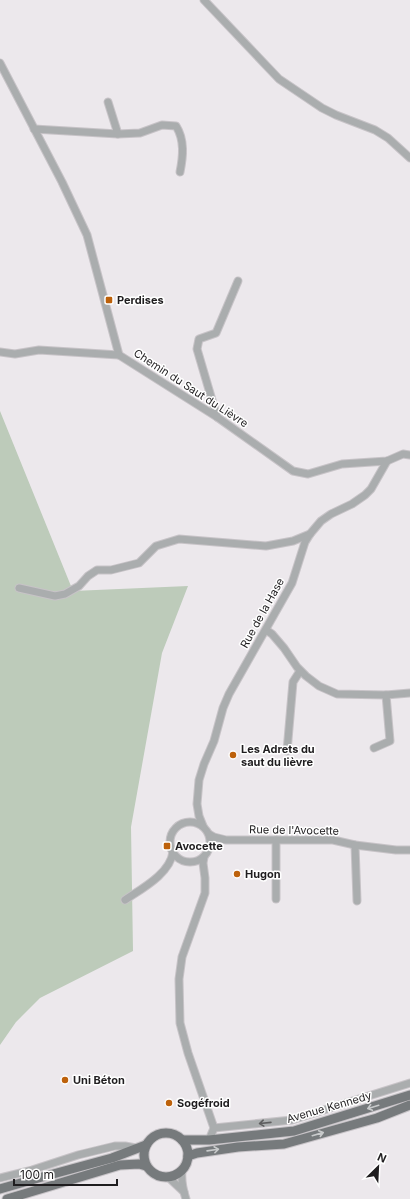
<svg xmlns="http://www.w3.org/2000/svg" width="410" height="1199" font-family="Inter,sans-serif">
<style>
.green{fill:#bdcbba}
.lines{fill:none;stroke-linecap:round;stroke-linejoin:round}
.minor-casing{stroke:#c7c3c7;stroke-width:9}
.major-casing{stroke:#c7c3c7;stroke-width:11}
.minor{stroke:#aaadae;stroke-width:7}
.major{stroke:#767a7c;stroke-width:9}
.oneway{stroke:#c8cacb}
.oneway2{stroke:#5e5e5f}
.poi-dot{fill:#bd610b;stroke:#fff;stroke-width:1.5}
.labels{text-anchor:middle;stroke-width:3;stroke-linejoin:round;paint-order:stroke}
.poi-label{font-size:11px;font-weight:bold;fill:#1f1d1f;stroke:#fff;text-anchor:start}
.street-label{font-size:11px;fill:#1f1d1f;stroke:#fff}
</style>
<rect width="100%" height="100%" fill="#ece8ec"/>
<!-- green -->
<path class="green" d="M0,411L73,591L188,586L162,653L131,827L133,951L40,998L16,1022L0,1045Z"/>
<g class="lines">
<defs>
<g id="minor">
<path d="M204,0L279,79L322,108L336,115L375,130L388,138L410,158"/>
<path d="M0,63L62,182L87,235L119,355L217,417L293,471L308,474L342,464L387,461L403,454L410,455"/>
<path d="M34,129L118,134L108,102"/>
<path d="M118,134L140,133L162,125L176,126C185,140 183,157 180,172"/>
<path d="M0,352L15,354L39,350L119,355"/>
<path d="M217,417L197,349L199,339L216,333L238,281"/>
<path d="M19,588L55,596L65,594L79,586L88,576L97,570H111L139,563L156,546L179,539L266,546L293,541L310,534"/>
<path d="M266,630L272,634L284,648L297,667L306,676L319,686L337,694L386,695L410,693"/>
<path d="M374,748L390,741L386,695"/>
<path d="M287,751L293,682L300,671"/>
<circle cx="190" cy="842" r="20"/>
<path d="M203,826L199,816L197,804L199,780L204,764L214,741L223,708L229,694L292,583L305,542L310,534L321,521L331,514L352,504L365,495L371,489L387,461"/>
<path d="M209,834L214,837L226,840H333L355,845L396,850H410"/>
<path d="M355,845L357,901"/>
<path d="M204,857L203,863L205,878V893L182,957L179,979L180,1023L188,1053L214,1128L209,1140"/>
<path d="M276,899V840"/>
<path d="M125,900C141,889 170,874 173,852"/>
<path d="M214,1128L292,1120L410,1083"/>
<path d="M182,1171C181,1181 183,1190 186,1199"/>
<path d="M168,1177L184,1192"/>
<path d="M0,1178L32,1170L78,1155L115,1146H125L136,1148"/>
</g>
<g id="major">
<circle cx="166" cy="1155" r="22"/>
<path d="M182,1140H209L294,1131L410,1095"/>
<path d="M188,1156L197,1153L238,1147L284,1144L377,1118L410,1105"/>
<path d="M0,1189L42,1177L112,1158L146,1145"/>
<path d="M7,1199L120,1165L139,1164L146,1166"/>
</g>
</defs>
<!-- minor casing -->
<use href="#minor" class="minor-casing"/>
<!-- major casing -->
<use href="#major" class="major-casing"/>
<!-- minor -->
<use href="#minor" class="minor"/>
<!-- major -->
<use href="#major" class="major"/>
</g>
<!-- one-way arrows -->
<defs><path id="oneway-shaft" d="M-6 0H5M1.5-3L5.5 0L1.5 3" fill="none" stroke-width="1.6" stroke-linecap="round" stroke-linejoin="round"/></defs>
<g class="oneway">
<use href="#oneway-shaft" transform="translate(373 1107) rotate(163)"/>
<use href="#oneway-shaft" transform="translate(318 1134) rotate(-16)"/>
<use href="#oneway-shaft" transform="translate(213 1150) rotate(-8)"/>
</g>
<use class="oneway2" href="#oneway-shaft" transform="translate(265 1123) rotate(174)"/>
<!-- markers -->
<g class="poi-dot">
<rect x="105" y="296" width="8" height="8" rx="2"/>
<circle cx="233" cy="755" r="4"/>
<rect x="163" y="842" width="8" height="8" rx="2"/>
<circle cx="237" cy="874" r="4"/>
<circle cx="65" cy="1080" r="4"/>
<circle cx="169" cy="1103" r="4"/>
</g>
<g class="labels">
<!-- poi labels -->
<g class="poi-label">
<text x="117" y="304">Perdises</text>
<text x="241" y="753">Les Adrets du<tspan x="241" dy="13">saut du lièvre</tspan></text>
<text x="175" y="850">Avocette</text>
<text x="245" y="878">Hugon</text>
<text x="73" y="1084">Uni Béton</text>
<text x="177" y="1107">Sogéfroid</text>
</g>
<!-- street labels -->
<g class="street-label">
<text transform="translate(191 388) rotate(33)" y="4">Chemin du Saut du Lièvre</text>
<text transform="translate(262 613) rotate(-61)" y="4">Rue de la Hase</text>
<text transform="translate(294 830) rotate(1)" y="4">Rue de l'Avocette</text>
<text transform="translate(329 1107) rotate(-16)" y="4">Avenue Kennedy</text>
</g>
</g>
<!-- north arrow -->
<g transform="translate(378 1167) rotate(24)" stroke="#ffffff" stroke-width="3" paint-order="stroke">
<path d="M0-3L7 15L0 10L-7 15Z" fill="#1f1d1f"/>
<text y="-6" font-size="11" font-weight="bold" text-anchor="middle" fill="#1f1d1f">N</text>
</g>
<!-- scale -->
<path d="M14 1179v6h103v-6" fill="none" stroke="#1f1d1f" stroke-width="2"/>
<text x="20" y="1179" font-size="12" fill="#1f1d1f" stroke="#ffffff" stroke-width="3" paint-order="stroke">100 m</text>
</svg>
